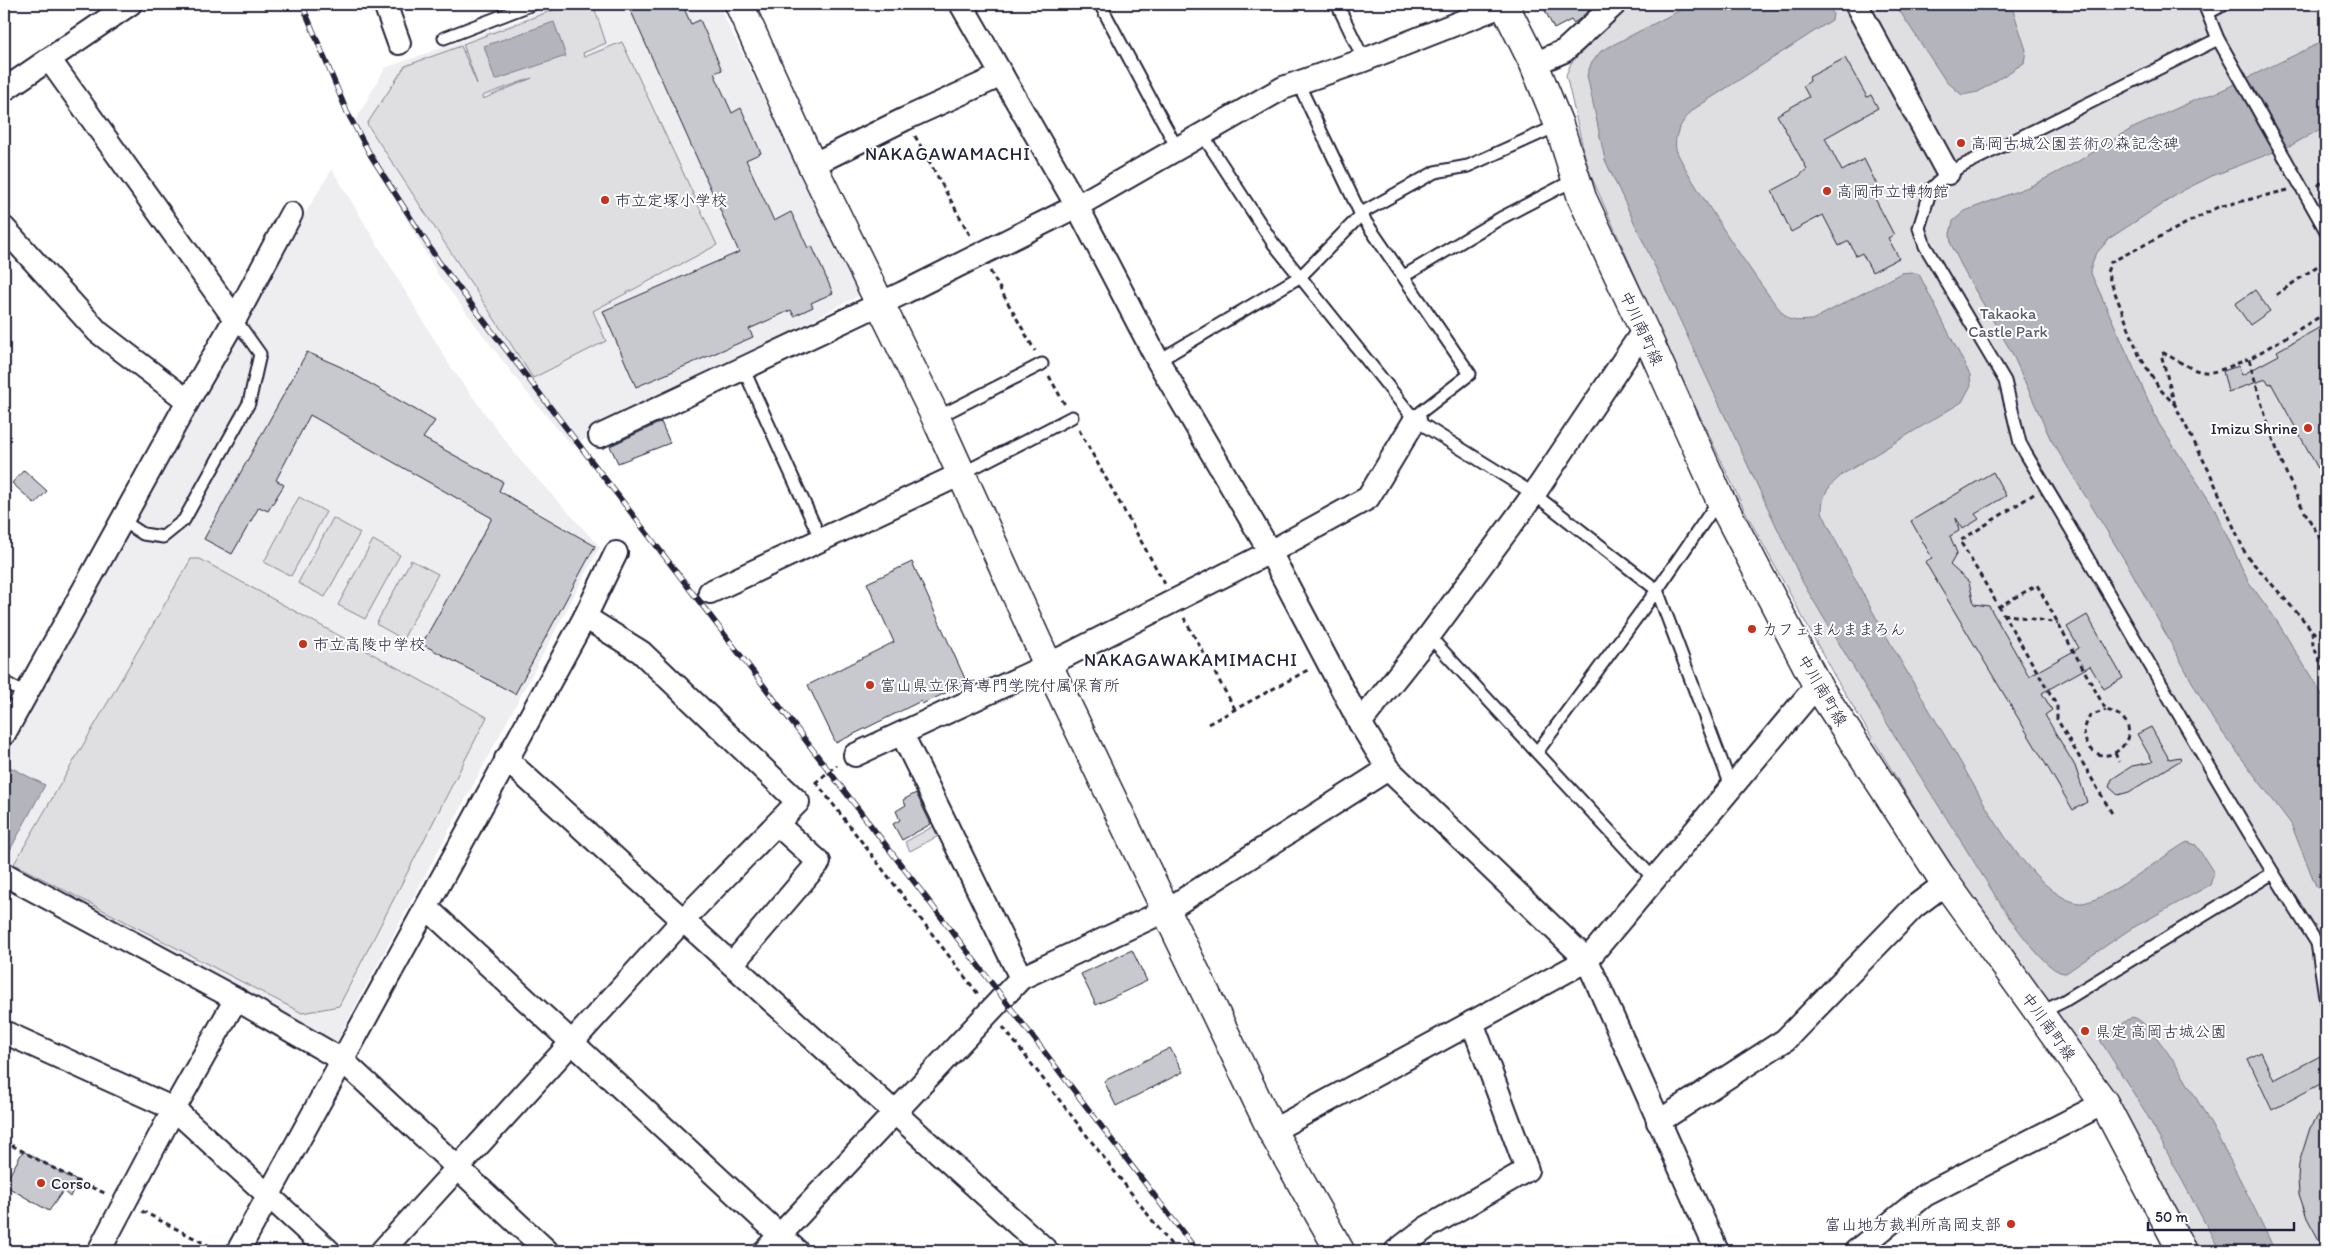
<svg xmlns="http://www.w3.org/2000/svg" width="2330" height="1255" font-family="Itim,'Klee One',sans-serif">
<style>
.built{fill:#eeeef1}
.green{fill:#dfdfe2;stroke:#80808e;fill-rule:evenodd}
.water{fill:#b4b4bc;stroke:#7a7a88}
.building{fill:#c8c8cf;stroke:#22223b}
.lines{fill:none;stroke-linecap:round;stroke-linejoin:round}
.lane-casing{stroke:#22223b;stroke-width:15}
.street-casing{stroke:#22223b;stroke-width:26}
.secondary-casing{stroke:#22223b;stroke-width:31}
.path{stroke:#22223b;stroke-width:3;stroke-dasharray:5 4;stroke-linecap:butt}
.lane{stroke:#fff;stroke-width:11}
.street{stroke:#fff;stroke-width:22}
.secondary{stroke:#fff;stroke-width:28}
.rail-casing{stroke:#22223b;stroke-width:5.5}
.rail{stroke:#fff;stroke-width:4;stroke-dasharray:11;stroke-linecap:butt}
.poi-dot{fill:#c8321e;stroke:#fff;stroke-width:2}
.labels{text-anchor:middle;stroke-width:4;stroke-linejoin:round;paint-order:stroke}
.poi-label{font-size:16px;fill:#22223b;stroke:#fff;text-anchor:start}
.park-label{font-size:16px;fill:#5b5b6d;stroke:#fff}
.street-label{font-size:16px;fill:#22223b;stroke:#fff}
.neighbourhood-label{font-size:18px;letter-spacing:1px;fill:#22223b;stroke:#fff}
</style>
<rect width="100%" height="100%" fill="#fff"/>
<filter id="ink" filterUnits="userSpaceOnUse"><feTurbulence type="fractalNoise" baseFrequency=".02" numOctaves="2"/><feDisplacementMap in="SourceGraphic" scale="10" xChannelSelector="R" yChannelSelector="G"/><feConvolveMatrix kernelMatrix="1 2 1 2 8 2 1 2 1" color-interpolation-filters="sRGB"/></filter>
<g filter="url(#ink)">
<!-- built -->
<g class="built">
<path d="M554,4H718L860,295L572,446L524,389L438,275L353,125L385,68L519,20Z"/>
<path d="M332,169L452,369L519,459L600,547L333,1048L4,873V742L190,405Z"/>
</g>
<!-- green -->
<g class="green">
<path d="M569,4H593L606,43L583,53L584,57L622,42L717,245L593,311L606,341L533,378L367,124L405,66L461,46L477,84L463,44ZM532,78L483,99L482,97V96Z"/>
<path d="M1631,4H2326V1251H2198L2120,1109L2053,1007L1960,882L1835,677L1745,511L1662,336L1588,169L1566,75L1571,63Z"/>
<path d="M299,497L326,512L291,576L264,562Z"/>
<path d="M333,518L360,533L325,597L298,583Z"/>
<path d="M373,540L400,555L365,619L338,605Z"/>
<path d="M191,559H200L487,717L339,1006L302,1013L14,864Z"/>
<path d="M411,560L438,574L403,639L376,624Z"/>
<path d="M943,821L946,832L910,851L905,842Z"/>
</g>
<!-- water -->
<g class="water">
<path d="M1692,4H1828L1833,14L1832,20L1694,109C1684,119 1673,133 1676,149C1680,166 1775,311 1789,319C1796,322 1805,320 1812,320L1901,273L1912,272L1919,274L1970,375L1971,385L1962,402L1843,474C1829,486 1822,493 1822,512C1860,594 1907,673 1954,751C1976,788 1997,830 2025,863C2038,878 2058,900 2079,903C2101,905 2164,855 2187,842L2196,845L2214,873L2210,885L2129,930L2066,973C2049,975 2019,930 2008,916L1883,717L1803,583L1605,160L1587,75L1591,64L1601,51Z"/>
<path d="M1895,4H2011L2026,50L2024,63L1978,92L1962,95L1945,80Z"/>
<path d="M554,22L566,56L495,80L484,46Z"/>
<path d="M2326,40V126L2292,145L2212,176L2184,190L2110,238L2095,255L2090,271L2159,424L2213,506L2248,581L2275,618L2326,701V895L2316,886L2291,824L2213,720L2130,569L2050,438L2012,353L1965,273L1951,244L1950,234L1953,221L1965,211L2033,185L2077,162L2131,129L2193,101L2220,91Z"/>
<path d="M10,767L45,785L10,850L4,847V779Z"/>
<path d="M2132,1017C2166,1022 2258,1215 2275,1251H2220L2146,1113L2100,1040Z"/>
</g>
<!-- building -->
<g class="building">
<path d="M641,4H682L691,24L700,20L722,70L714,73L732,113L741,108L761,153L746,160L774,221L791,212L808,248L812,246L833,293L811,303L813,307L794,316L791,310L749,329L753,337L636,387L603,311L739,252L630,9Z"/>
<path d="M1542,4H1596L1577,21L1573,23L1571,20L1554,29Z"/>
<path d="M1845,58L1867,97L1871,95L1878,108L1825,138L1842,171L1864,159L1877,185L1870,189L1894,235L1888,238L1899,258L1872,272L1862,253L1856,256L1849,241L1839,246L1823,215L1791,232L1772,191L1798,177L1807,169L1777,115L1809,97L1803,86L1810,81L1809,77Z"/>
<path d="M2255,290L2270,311L2250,325L2235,304Z"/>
<path d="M2326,324V483L2271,383L2269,384L2266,379L2228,392L2223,371L2239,366L2242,375L2279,355L2277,351Z"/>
<path d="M307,352L341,367L435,421L423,438L503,482L499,491L595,546L515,694L422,644L492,518L310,415L276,480L284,485L268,511L259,507L232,554L204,539Z"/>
<path d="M661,422L670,443L618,463L610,446Z"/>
<path d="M24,470L47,491L35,504L12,483Z"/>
<path d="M1993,472L2006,496L1975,514L1979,519L1963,529L1956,518L1959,531L1950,536L1957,553L1950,565L1969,582L1974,604L1989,606L2029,676L2079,648L2067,627L2087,615L2123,678L2104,689L2090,666L2042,693L2052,710L2045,715L2075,766L2087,802L2073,810L1925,562L1932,558L1911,521Z"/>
<path d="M912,562L967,683L922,704L921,701L836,743L808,685L894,642L867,583Z"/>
<path d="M2151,727L2169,759L2180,757L2181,760L2129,792L2118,795L2109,787L2112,779L2132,766L2153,762L2137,734Z"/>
<path d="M916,793L931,824L902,840L893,824L900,820L896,811L906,805L903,800Z"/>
<path d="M1132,950L1147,981L1096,1005L1081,974Z"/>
<path d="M1170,1048L1183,1072L1116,1106L1104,1081Z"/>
<path d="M2261,1052L2274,1080L2326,1053V1081L2272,1110L2248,1059Z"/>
<path d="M2326,1104V1251H2325L2307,1218L2299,1194L2298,1179L2299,1163L2310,1128Z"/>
<path d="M23,1151L77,1181L70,1197L63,1191L49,1211L4,1185Z"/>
</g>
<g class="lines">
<defs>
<g id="lane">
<path d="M1100,4L1177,148"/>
<path d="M1337,4L1364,60"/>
<path d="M2204,4L2218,39L2326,231"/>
<path d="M2208,13L2225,4"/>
<path d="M444,38L533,4"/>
<path d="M2218,39L1948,173L1931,189L1919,228L1925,246L2005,381L2020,443L2026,454C2124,616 2215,783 2317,943H2326"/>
<path d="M1298,83L1361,215L1470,374L1421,412L1415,420"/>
<path d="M1202,134L1273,243L1415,420L1534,494L1657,590L1731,786"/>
<path d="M1404,276L1501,218L1576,179"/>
<path d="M1158,361L1301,276L1365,211L1435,172L1468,166L1559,125"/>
<path d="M743,368L821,540"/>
<path d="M936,418L1042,364"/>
<path d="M961,474L1072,417"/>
<path d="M123,521L143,534L163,537L184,520L249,403L260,354L235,319"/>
<path d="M1429,636L1654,879"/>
<path d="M4,682L26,694"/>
<path d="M1537,752L1657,590L1719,500"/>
<path d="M2317,943L2326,1003"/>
<path d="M2040,1013L2064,1001L2273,873"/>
</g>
<g id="street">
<path d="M385,4L399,43"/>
<path d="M961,4L1077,206L1158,361L1270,552L1360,723L1388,769L1587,960L1717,1251"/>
<path d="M1856,4L1948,173"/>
<path d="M49,59L235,319"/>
<path d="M1534,64L1564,51L1615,4"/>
<path d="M4,90L130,4"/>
<path d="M812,165L905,119L1002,75"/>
<path d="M4,228L98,332L188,401"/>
<path d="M600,436L903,293L1077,206L1283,88L1364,60L1504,5"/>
<path d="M710,592L961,474"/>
<path d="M1360,723L1429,636L1534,494L1644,330"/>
<path d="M4,734L188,401L235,319L291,214"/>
<path d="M902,734L1021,978"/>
<path d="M855,755L1048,665L1270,552L1368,498L1415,420"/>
<path d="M506,759L1047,1251"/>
<path d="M4,874L236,999L342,1060L547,1251"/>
<path d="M427,908L797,1251"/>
<path d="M733,963L819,862L777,824"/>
<path d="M4,1032L174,1109L329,1251"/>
<path d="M1658,1122L1785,1040L1914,907L1946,883"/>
<path d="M1272,1131L1587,960L1817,685"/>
<path d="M99,1251L174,1109L236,999"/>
<path d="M238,1251L585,617L616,553"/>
<path d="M382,1251L684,919L798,802L641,652L585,617"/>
<path d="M765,1251L1021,978L1167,910L1388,769"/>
<path d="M1396,1251L1426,1228L1527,1170L1472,1022"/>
<path d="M1856,1251L1925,1195L2104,1103"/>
</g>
<g id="secondary">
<path d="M739,4L812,165L936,418L1048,665L1272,1131L1340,1251"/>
<path d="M1504,4L1534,64L1559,125L1582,198L1644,330L1720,499L1817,685L1940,875L2104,1103L2182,1251"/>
</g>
</defs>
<!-- lane casing -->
<use href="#lane" class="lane-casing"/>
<!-- street casing -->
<use href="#street" class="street-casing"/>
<!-- secondary casing -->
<use href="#secondary" class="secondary-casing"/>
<!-- path -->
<g class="path">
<path d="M915,136L971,237"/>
<path d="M2318,186L2326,177"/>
<path d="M2288,190L2218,207L2111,262L2107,272L2139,355L2159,388L2175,405L2209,471L2246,555L2307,624L2312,631L2313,645L2326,676"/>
<path d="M990,271L1035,351"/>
<path d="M2276,295L2326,260"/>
<path d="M2326,313L2249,359C2267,425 2286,489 2326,546"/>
<path d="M1049,376L1065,405"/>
<path d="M2175,405L2161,354L2164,353C2206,377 2203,378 2248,359"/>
<path d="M1079,430L1165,584"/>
<path d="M2034,494L1960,541L2057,705V719L2113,815"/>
<path d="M1998,607L2037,585L2106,710C2156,722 2110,778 2088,745C2081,735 2085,725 2090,716L2106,710"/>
<path d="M2003,614L2058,623"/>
<path d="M1184,618L1235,709"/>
<path d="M2312,631L2326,640"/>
<path d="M1208,724L1308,670"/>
<path d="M2115,753L2119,762"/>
<path d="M816,782L978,994"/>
<path d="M815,783L837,765"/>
<path d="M1003,1027L1176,1251"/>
<path d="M4,1141L77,1181L107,1194"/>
<path d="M142,1211L219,1251"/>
</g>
<!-- lane -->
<use href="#lane" class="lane"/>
<!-- street -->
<use href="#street" class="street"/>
<!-- secondary -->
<use href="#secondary" class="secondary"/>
<defs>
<path id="rail" d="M302,4L347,112L371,156L439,262L1197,1251"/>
</defs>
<!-- rail casing -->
<use href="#rail" class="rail-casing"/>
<!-- rail -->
<use href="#rail" class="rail"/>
</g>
</g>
<!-- markers -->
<g class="poi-dot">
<circle cx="1961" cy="143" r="5"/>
<circle cx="1827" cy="191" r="5"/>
<circle cx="605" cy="200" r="5"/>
<circle cx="2308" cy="428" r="5"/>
<circle cx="1752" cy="629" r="5"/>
<circle cx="303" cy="644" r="5"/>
<circle cx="870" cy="685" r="5"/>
<circle cx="2085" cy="1031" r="5"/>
<circle cx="41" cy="1183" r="5"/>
<circle cx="2011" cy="1224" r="5"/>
</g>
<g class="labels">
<!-- poi labels -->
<g class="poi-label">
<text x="1971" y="149">高岡古城公園芸術の森記念碑</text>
<text x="1837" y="197">高岡市立博物館</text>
<text x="615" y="206">市立定塚小学校</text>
<text x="2298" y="434" text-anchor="end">Imizu Shrine</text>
<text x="1762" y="635">カフェまんままろん</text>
<text x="313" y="650">市立高陵中学校</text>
<text x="880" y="691">富山県立保育専門学院付属保育所</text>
<text x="2095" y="1037">県定 高岡古城公園</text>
<text x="51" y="1189">Corso</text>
<text x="2001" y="1230" text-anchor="end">富山地方裁判所高岡支部</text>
</g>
<!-- park labels -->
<g class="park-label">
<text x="2008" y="319">Takaoka<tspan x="2008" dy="18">Castle Park</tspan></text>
</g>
<!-- street labels -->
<g class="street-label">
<text transform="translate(1642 328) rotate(65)" y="6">中川南町線</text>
<text transform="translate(1823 690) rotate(59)" y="6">中川南町線</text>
<text transform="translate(2049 1026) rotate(54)" y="6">中川南町線</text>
</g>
<!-- neighbourhood labels -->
<g class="neighbourhood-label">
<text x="948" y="160">NAKAGAWAMACHI</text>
<text x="1191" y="666">NAKAGAWAKAMIMACHI</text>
</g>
</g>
<!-- margin -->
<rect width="2330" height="1255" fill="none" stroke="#fff" stroke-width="20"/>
<rect x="10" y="10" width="2310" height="1235" fill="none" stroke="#22223b" stroke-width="2" filter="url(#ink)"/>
<!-- scale -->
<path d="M2148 1222v8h146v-8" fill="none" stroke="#22223b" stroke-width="2.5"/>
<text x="2155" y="1222" font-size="15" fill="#22223b" stroke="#ffffff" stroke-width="4" paint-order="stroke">50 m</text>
</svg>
